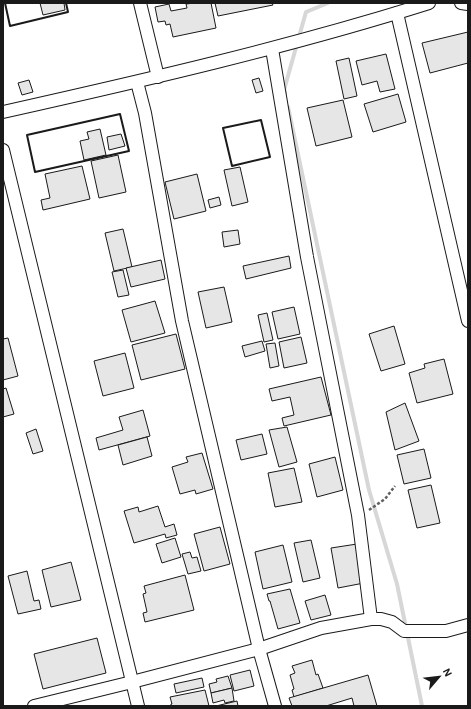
<svg xmlns="http://www.w3.org/2000/svg" width="471" height="709" font-family="'Alegreya Sans',sans-serif">
<style>
.lines{fill:none;stroke-linecap:round;stroke-linejoin:round}
.stream{stroke:#d7d7d7;stroke-width:4}
.building{fill:#e6e6e6;stroke:#1a1a1a}
.street-casing{stroke:#1a1a1a;stroke-width:14}
.path{stroke:#5f5f5f;stroke-width:2.5;stroke-dasharray:3 2;stroke-linecap:butt}
.street{stroke:#fff;stroke-width:12}
.wall{stroke:#1a1a1a;stroke-width:2}
</style>
<rect width="100%" height="100%" fill="#fff"/>
<g class="lines">
<!-- stream -->
<g class="stream">
<path d="M285,93L284,90L306,12L328,3"/>
<path d="M288,107L369,490L397,584L422,706"/>
</g>
</g>
<!-- building -->
<g class="building">
<path d="M40,3H64L65,10L43,15Z"/>
<path d="M194,3H211L216,28L173,37L170,24L166,25L165,21L158,22L155,7L169,4L171,11L187,8L186,4Z"/>
<path d="M215,3H272L273,5L218,16Z"/>
<path d="M468,32V63L430,73L422,43Z"/>
<path d="M386,54L395,89L380,92L377,81L362,85L356,61Z"/>
<path d="M349,58L357,96L344,99L336,61Z"/>
<path d="M259,78L263,91L256,93L252,80Z"/>
<path d="M29,80L33,92L22,95L18,83Z"/>
<path d="M398,94L406,122L373,132L364,104Z"/>
<path d="M343,100L352,137L316,146L307,108Z"/>
<path d="M100,129L106,155L84,160L80,141L89,139L87,132Z"/>
<path d="M121,134L125,146L109,150L107,137Z"/>
<path d="M118,155L126,192L99,198L91,161Z"/>
<path d="M82,166L90,199L43,210L41,200L50,198L45,174Z"/>
<path d="M240,167L248,202L232,206L224,170Z"/>
<path d="M197,174L206,211L174,219L165,182Z"/>
<path d="M219,197L221,205L210,208L208,200Z"/>
<path d="M123,229L132,267L114,271L105,233Z"/>
<path d="M238,230L240,244L224,247L222,232Z"/>
<path d="M289,256L291,268L246,279L243,266Z"/>
<path d="M161,260L165,279L131,287L126,268Z"/>
<path d="M123,270L129,295L118,297L112,272Z"/>
<path d="M224,287L232,322L206,328L198,292Z"/>
<path d="M155,301L165,333L131,342L122,310Z"/>
<path d="M294,307L300,334L278,339L272,312Z"/>
<path d="M267,313L273,340L264,342L258,315Z"/>
<path d="M394,326L405,364L381,371L369,334Z"/>
<path d="M176,334L185,369L141,380L132,345Z"/>
<path d="M301,337L307,363L284,368L279,342Z"/>
<path d="M8,338L18,376L3,380V339Z"/>
<path d="M262,341L265,351L245,357L242,346Z"/>
<path d="M275,343L279,366L270,368L266,344Z"/>
<path d="M125,353L134,388L103,396L94,361Z"/>
<path d="M444,359L453,394L417,403L409,373L425,368L424,364Z"/>
<path d="M321,377L331,415L284,426L282,418L294,415L290,397L272,401L269,389Z"/>
<path d="M6,388L14,414L3,417V389Z"/>
<path d="M405,403L419,441L395,450L386,412Z"/>
<path d="M143,410L150,436L99,450L96,438L123,430L119,417Z"/>
<path d="M287,427L297,462L279,467L269,430Z"/>
<path d="M36,429L43,451L33,454L26,433Z"/>
<path d="M262,434L267,454L241,460L236,440Z"/>
<path d="M147,437L152,456L123,465L118,445Z"/>
<path d="M424,449L431,478L404,484L397,455Z"/>
<path d="M202,453L213,489L196,494L195,490L180,494L172,467L188,462L186,457Z"/>
<path d="M335,457L343,490L317,497L309,464Z"/>
<path d="M294,468L302,502L275,507L268,473Z"/>
<path d="M431,485L440,523L417,528L408,490Z"/>
<path d="M158,506L165,527L174,524L177,535L166,538L165,534L134,543L124,511L138,507L139,512Z"/>
<path d="M220,527L230,564L204,571L194,534Z"/>
<path d="M175,538L181,557L162,563L156,544Z"/>
<path d="M311,540L320,578L303,582L294,543Z"/>
<path d="M357,544L364,583L338,588L331,548Z"/>
<path d="M283,545L292,582L263,589L255,552Z"/>
<path d="M190,552L192,558L197,557L201,571L188,574L182,554Z"/>
<path d="M71,562L81,600L51,607L42,570Z"/>
<path d="M27,571L34,601L39,600L41,609L18,614L8,576Z"/>
<path d="M185,575L194,610L145,622L143,613L147,612L143,594L146,593L144,586Z"/>
<path d="M290,589L300,623L278,629L270,601H269L267,594Z"/>
<path d="M325,595L331,615L311,620L305,601Z"/>
<path d="M97,638L106,673L43,689L34,654Z"/>
<path d="M312,660L316,675L318,674L323,688L294,697L292,690L294,689L290,675L295,673L292,666Z"/>
<path d="M250,670L254,686L234,691L230,675Z"/>
<path d="M368,675L377,706H354L352,698L326,706H292L289,698Z"/>
<path d="M228,676L232,688L211,693L209,684L217,682L216,679Z"/>
<path d="M202,678L204,687L176,693L174,684Z"/>
<path d="M232,688L234,701L225,703L224,700L213,703L211,693Z"/>
<path d="M205,690L209,706H171V704H172L170,697Z"/>
<path d="M237,701L238,706H216Z"/>
</g>
<g class="lines">
<defs>
<g id="street">
<path d="M140,3L158,77"/>
<path d="M461,3L468,4"/>
<path d="M397,13L468,321"/>
<path d="M272,49L307,257L358,515L371,619"/>
<path d="M137,82L145,113L182,321L259,649L275,706"/>
<path d="M3,112C146,80 289,47 429,3"/>
<path d="M3,150L138,706"/>
<path d="M34,706L132,682L259,649L321,628L371,619H381L392,622L404,631H446L468,625"/>
</g>
</defs>
<!-- street casing -->
<use href="#street" class="street-casing"/>
<!-- path -->
<path class="path" d="M369,510L385,499L395,486"/>
<!-- street -->
<use href="#street" class="street"/>
<!-- wall -->
<g class="wall">
<path d="M5,3L10,26L68,12L66,3"/>
<path d="M120,114L129,151L35,172L27,135Z"/>
<path d="M261,120L270,157L232,166L223,128Z"/>
</g>
</g>
<!-- border -->
<rect width="471" height="709" fill="none" stroke="#1a1a1a" stroke-width="8"/>
<!-- north arrow -->
<g transform="translate(439 677) rotate(62)" stroke="#ffffff" stroke-width="3" paint-order="stroke">
<path d="M0-3L7 15L0 10L-7 15Z" fill="#1a1a1a"/>
<text y="-6" font-size="11" font-weight="bold" text-anchor="middle" fill="#1a1a1a">N</text>
</g>
</svg>
